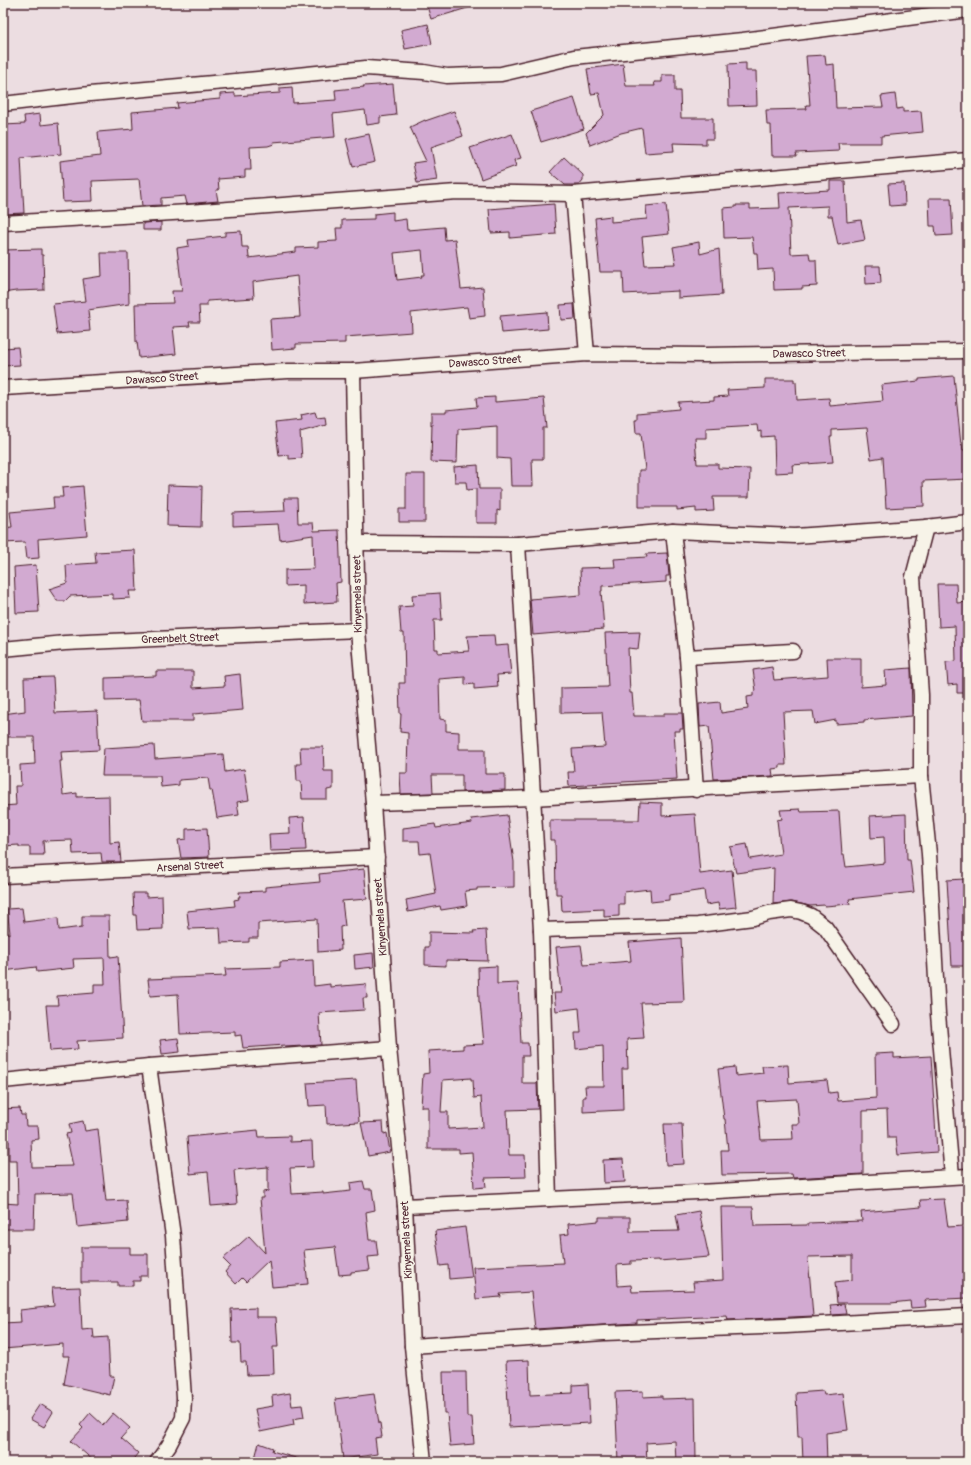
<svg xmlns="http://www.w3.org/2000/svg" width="971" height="1465" font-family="Pangolin,sans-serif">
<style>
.building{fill:#d2aad1;stroke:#4a1f2b;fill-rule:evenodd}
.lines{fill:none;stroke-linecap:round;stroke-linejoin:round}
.minor-casing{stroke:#4a1f2b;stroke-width:17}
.minor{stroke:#f7f3e8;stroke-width:14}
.labels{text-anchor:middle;stroke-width:3;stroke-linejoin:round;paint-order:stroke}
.street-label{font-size:11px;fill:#4a1f2b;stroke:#f7f3e8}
</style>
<rect width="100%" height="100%" fill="#ecdde1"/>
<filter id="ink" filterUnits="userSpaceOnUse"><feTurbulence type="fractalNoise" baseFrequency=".025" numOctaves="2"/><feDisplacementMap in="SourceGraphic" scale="8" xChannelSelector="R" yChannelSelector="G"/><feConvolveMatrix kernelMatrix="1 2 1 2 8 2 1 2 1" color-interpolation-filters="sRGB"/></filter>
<g filter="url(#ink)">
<!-- building -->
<g class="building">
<path d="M426,3H474V6L431,19Z"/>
<path d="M428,24L432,44L405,49L401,30Z"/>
<path d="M825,55L826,65L834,64L836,108L883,107L881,96L895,94L897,109L903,108V112L921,111L923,132L881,136V143H838L839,151L796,153L797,156H772L771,125H767L766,110L807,109L806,105H810L806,56Z"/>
<path d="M746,63V71H756L757,105L729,106L728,64Z"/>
<path d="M623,64L626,86H655L654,82H662V75H675V91H680L681,118H713V139H706V144L673,143L674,151L645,153L642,128L621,133L590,145L586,133L604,115L599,93L591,94L587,69Z"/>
<path d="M393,84L396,115L380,117V123L367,125L365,110L333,114L335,137L273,142L274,144L268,146L250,147L251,170H245V177L218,179L219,190H216L218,201L187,204L185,196L161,198V205L142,206L139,179L92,181L93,201L63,202L60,161L100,156L98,132L133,129L132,112L178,108L177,103L220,99V94L235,93V96L280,93V88L292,87L293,103L336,100L335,90L364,87L363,86Z"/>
<path d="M574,98L584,129L541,142L531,111Z"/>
<path d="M454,111L463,136L431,147L437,180L417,183L413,163L426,161L410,127L425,120V121Z"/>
<path d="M40,114L41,125L58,123L61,154L21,158L24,213L3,214V125L25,124L24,116Z"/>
<path d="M369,134L375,162L353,167L346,139Z"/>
<path d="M512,134L521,158L514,160L516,166L481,179L470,148Z"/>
<path d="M564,157L583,175V180L579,185H565L550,172Z"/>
<path d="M830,181H845L847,222L861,220L865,240L838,245L832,216H828V206L789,208L791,254L809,253L810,260H816L817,286L802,287V289L774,290L773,269L758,270L757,253H754L752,237L724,238L723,208L736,207V205H750V209L780,208L779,193L830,190Z"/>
<path d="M904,183L905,205L890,206L888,184Z"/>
<path d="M929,198H951L953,235L936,236L935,226H930Z"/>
<path d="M554,204L556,234L510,238V232L491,233L489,209Z"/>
<path d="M666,204L669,234L642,237L645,265L676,264L673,247L699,242L700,254L719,249L722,295L678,298V291L624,294L623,272H600L595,218L611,216V222L647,219L646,206Z"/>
<path d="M393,212V221L406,219L407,230L444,227L445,240L455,239L461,289L483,287L485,316L469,318L467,307L411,313L412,332L345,337V343L296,344V348L272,350L270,319L300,317L297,276L253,282L254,298L207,301V306H199L200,322H189L190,326L173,327L176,354L139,358L137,342H136L135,304L173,303L172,291H182L177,248L189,246L188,240L225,236V232L241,231L242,247H248L249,258L296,252V248L318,247V242L337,241L336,228H342V220L374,219V214ZM422,250L424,275H421L422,277L397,280L394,253Z"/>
<path d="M161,222V230H143V223Z"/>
<path d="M41,249V255H43L44,290L16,291L3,293V250Z"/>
<path d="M101,253H128L129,304L88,310L90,331L57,334L53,304L86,301L83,279L102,276Z"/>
<path d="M865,266H880L881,283L866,284Z"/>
<path d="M574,304L575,319L561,320L560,305Z"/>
<path d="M547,312L548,329L502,333L500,316Z"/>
<path d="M18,347L20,365L3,366V348Z"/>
<path d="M954,376L961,445L962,444L963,451L968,450V479L923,481L924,506L886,508L883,457L871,459L867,428L832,430V437H830L833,462L792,465L793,472L775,473L774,436L761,437V431L758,432L757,425L706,428V438H695L697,464H718V468L750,469L749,497H713L714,511L696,512V508L677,510V507H639V470H645L641,433H636L635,420H637V413L679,409L678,402L714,400V397L728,396L727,390L765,388V379H794V382H796L797,400L829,398L830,406L883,401L881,385L919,381V379Z"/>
<path d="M495,397V402L544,398L547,428H543V459H532L533,486H511L510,459L497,458V426L458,429L457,463L431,462L432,424L431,425V412H446V410L477,407L476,398Z"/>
<path d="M315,412L317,418L325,417L326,425L300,432L302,458L289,459V455L279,456L275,423L302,420L301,415Z"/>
<path d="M478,465L479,489H500V511L497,510V523H476V489L467,490L466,482H455L454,467Z"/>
<path d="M406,474H425V522H399V509H406Z"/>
<path d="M168,485L202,486L201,527L167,526Z"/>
<path d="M83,486L87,535L38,539L39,558L27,559L25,542L3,543V528L12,527L10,512L54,508L53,497H63L62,488Z"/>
<path d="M284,498H297L298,523H313L314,531L339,530L341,582L336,583L337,602L304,604V585L285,586V570L314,569L313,535L280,540L278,524L233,526V513L285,511Z"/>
<path d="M135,550L137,591H129L130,598L113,599V594L70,596L65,601H57L49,589L67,583L66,565L96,563L95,552Z"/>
<path d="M667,553L669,576H666V582L602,586V591H601L604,629L533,635L530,599L581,595L580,568L615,567L614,559L647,557L646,554Z"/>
<path d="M36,565L39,612L16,613L14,567Z"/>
<path d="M937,584H956L957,603L968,602V693H957V684L948,685L946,662L956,661L955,626L939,627Z"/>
<path d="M440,593L442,620H434L435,649H438V653L469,651L467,636L494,635L495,646L508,645L511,674L497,675L498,687L474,689V684L465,685V677L439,679L440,719L446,720V731L459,732V749H485V774H505V790L462,792V775H432L433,793L401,794L400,773H407L408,733L400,732L401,714H400L399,683H405L404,633H401L399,607L413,606L412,595Z"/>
<path d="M640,632L638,649L628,648L630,693H632L634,716H664V713H682L683,729H680V731H674L677,779L587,784V785L569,786L568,772H574L572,749L605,747L602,712L561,713V688L608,687L605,633Z"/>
<path d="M827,658H861V687L886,685L885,670L911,668L912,716L864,720V722L836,724V720L815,724L813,711L783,712L786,765H780V768L772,769L773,776L714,779L709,726L700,727L699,704L720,702L721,713L748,709L747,697L753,696V692L756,691L753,670L772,667L774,680L828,676Z"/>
<path d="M156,671H193V688L225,686L224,676L240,674L243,710L193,714V721H142L139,700L105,701V678L156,676Z"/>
<path d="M53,677L55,713L97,711L99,750L61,752L62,761H60L63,795L77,793V797L109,796L110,843L119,842L121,862H102L101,853L73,854L72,840L43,841L44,855H30V847H19V845L3,846V806L16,805L15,786H21L20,765L35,764L34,737H3V714L25,711L24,678Z"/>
<path d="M154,745L155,759L223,754L225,772L244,769L249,800L237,802L239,815L217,818L212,790H210L208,778L179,780V785L161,787L160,776H102L104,748Z"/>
<path d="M300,747H323L324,771H333V789L327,790V799H302L301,781H297L296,764H301Z"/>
<path d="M640,802L662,803V816L695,814L700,874L732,870L736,907L719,909L718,903L706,905L704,890L669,895V900L651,902L650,889L624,892V904H619V916L604,917V909L562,911L561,894H556L555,840H550V820H639Z"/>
<path d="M800,809L801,812L839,811L842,854H844L846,867L885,863L884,837L871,838L870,816L906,814L907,860H910L914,892L849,899L850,904L825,906V905L810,906L792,902L773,904L774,868L736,873L730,847L747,844L750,859L781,854L777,820L782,819L780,810Z"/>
<path d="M507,815L514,862V887L477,888V890L465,891L467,906L441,910L440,906L408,912L406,900L436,894L430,853L420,854L419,841H403V828L435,824L436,828L472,823L471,819Z"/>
<path d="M304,817L306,850L270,851L269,834L290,833L289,818Z"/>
<path d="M207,828L209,857L181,858L178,840L186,839V829Z"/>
<path d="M364,869L367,899L342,901L345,926L340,927L341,950L318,952L317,919L258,923V938H249V942L221,943L220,928L189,929L187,911L235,906L234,900L239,899L238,897H240L239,892L265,891V887L320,882L319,874Z"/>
<path d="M964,879V892H968V966H952L947,880Z"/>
<path d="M133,893H146V897L162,896L163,929L137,930L136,915H134Z"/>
<path d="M22,908L24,922L58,918L59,930L82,927V916H109L110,957L118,956L123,1038L77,1041L78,1049L50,1051L46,1005H58L57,996L94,993V984H105L104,958L73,959L74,968L37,972L36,967L3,971V934L10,933L7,909Z"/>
<path d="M486,930L488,961L446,960V966L425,965V947H429V932L474,933L473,931Z"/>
<path d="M681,938L684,1002L641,1003L644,1038L627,1039L628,1069H622L623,1110L583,1112V1097H586L585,1086H604L603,1046L576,1049L575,1033H581L579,1008L556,1011L554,993H561L556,947L581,945L584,965L631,961L629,942Z"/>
<path d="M373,953L374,967L355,969L354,955Z"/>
<path d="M313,960L314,986L330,984V987L366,984L367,998H363L364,1010L319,1013L321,1045L285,1047V1045L243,1048L241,1035L235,1036V1032L180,1034L178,994L150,996L148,979L226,976L225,969L280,967V962Z"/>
<path d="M497,966V984L518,983L521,1043H528L529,1056H522V1083H537L538,1109L507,1110L509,1155H525L526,1177L485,1178L486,1187L474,1188L472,1152L459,1153V1149H428V1107H421L423,1074L429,1073L428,1051L463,1049V1045L484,1044L480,1002H479L478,967ZM471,1078V1080H473L474,1098L481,1097L483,1127L448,1129V1112H441L443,1080Z"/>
<path d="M178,1038L180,1052L162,1054L160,1040Z"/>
<path d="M894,1053V1058L931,1056L937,1152L898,1155L896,1138H888L887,1110L863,1111V1174L793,1178L792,1174L722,1175L721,1150H728L725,1119H724L718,1069L735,1067L736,1076L763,1073L762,1066L788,1065L789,1083L827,1080L829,1093L837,1092L838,1101L876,1098L875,1054ZM797,1099L799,1124H792L793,1139L761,1140L757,1101Z"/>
<path d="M356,1080L359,1122L327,1124L326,1105L309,1106L307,1083Z"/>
<path d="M20,1108L21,1115H25L26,1126H38L39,1139L31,1140L32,1167L73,1166L66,1134L71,1133L69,1124L83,1121L85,1131L98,1129L106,1201L126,1200L128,1222L77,1227L73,1193L35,1194L34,1229H3V1203L18,1204L17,1160H9V1141H3V1109Z"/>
<path d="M383,1122L384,1134L387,1133L390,1152L368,1156L361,1123Z"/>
<path d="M664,1124H682L684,1164L666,1165Z"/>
<path d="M258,1130L259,1137L290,1136V1142L312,1141L313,1167L290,1168L292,1194L323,1192V1194L351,1191L350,1183L363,1181L365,1189H372L375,1210L366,1212L369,1240H376L378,1256L368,1257L370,1270L351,1272V1274L339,1275L335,1247L304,1250L308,1284L272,1287L269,1260L246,1282L242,1278L236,1284L225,1272L230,1266L223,1259L249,1236L265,1253L260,1198H263V1192L268,1191V1167L234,1170L237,1204L211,1206L208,1172L190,1174L187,1137Z"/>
<path d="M623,1159L625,1182L604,1183L603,1160Z"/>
<path d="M944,1199L948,1227L964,1226L968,1268V1298L925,1300L926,1307L911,1308L910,1301L891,1303H837L835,1282L852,1280V1256L808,1257L813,1316L728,1320L727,1316L637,1320V1323L535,1329L531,1292L500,1294L501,1297L476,1299L473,1267L563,1263L560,1235L569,1234L568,1224L599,1221V1217H630V1232L679,1231L676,1215L699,1211L709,1257L659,1261V1260L631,1261V1264L617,1265L618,1286L631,1285L632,1292L694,1290L693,1282L723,1280L721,1207H753L754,1226L808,1225V1223L862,1221L861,1212L921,1207L920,1200Z"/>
<path d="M465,1227L472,1277L449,1279L448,1265L440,1266L435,1231Z"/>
<path d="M81,1247H130V1254H148V1276H140V1281H133V1286H118V1282H81Z"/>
<path d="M80,1287L82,1330L93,1329L94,1338L108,1337L110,1376H114L110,1395L64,1384L69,1356H63V1344L3,1349V1323L21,1322L20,1310L54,1306L52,1288Z"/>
<path d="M844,1304L846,1314L832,1315L830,1305Z"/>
<path d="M256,1308V1317H276L278,1347H273L274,1374L247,1375L246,1362H241L240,1343H232L231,1309Z"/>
<path d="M529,1360L530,1395L573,1393V1385L588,1384L590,1423L509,1427L506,1361Z"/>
<path d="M443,1372H466L467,1417H472L474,1444L450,1446L447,1413H444Z"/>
<path d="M643,1391V1397L662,1396V1399L695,1398L696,1462H676L675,1441L646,1443L647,1462H618L615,1392Z"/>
<path d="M823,1391L824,1395L843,1393L848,1430L826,1433L827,1462H803L802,1437H798L796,1393Z"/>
<path d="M290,1393L292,1406L302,1405L304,1417L293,1419L294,1425L260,1432L255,1409L273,1406L272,1396Z"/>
<path d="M374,1394L379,1423H380L382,1437L375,1438L377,1454L343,1459L335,1399Z"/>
<path d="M40,1404L53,1412L44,1427L30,1419Z"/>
<path d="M90,1413L103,1425L113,1413L130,1428L121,1438L138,1453L131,1462H95L71,1441L83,1428L80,1425Z"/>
<path d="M259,1443L273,1448L272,1451L299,1459V1462H254Z"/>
</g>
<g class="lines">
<defs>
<g id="minor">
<path d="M3,104L90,94L258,79L366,68L424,72L447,76L501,74L574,57L743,40L968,10"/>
<path d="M573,194L587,354"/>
<path d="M3,223L189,212L457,192L573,194L968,160"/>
<path d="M353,371L358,630L373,803L389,1048L405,1206L412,1346L424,1462"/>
<path d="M3,388L288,371H353L587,354L705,355L968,351"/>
<path d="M926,527L913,577L921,695V776L929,854L938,1014L952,1176"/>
<path d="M673,531L687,657L696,790"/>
<path d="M356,543L518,544L673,531L795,536L926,527L968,522"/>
<path d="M518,544L541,930L549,1199"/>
<path d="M3,649L65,643L358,630"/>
<path d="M687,657L793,651"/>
<path d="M373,803L532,798L921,776"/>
<path d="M3,876L377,857"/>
<path d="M541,930L698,925L753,918L769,913L791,910L801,912L811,916L825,927L893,1024"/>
<path d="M149,1066L173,1236L184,1398L183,1418L169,1445L157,1462"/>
<path d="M3,1081L149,1066L389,1048"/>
<path d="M405,1206L718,1191L968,1176"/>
<path d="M412,1346L604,1333L786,1326L968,1316"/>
</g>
</defs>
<!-- minor casing -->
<use href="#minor" class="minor-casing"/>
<!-- minor -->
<use href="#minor" class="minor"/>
</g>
</g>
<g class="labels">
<!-- street labels -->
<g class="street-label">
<text transform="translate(809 353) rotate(-1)" y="4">Dawasco Street</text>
<text transform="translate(485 361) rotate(-4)" y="4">Dawasco Street</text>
<text transform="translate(162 378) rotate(-4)" y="4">Dawasco Street</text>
<text transform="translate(357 594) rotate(-91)" y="4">Kinyemela street</text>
<text transform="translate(180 638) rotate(-2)" y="4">Greenbelt Street</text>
<text transform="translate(190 866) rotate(-3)" y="4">Arsenal Street</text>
<text transform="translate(380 917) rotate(-94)" y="4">Kinyemela street</text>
<text transform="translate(406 1240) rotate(-93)" y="4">Kinyemela street</text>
</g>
</g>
<!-- margin -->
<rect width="971" height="1465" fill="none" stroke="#f7f3e8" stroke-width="16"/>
<rect x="8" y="8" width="955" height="1449" fill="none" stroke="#4a1f2b" stroke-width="1.5" filter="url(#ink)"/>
</svg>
